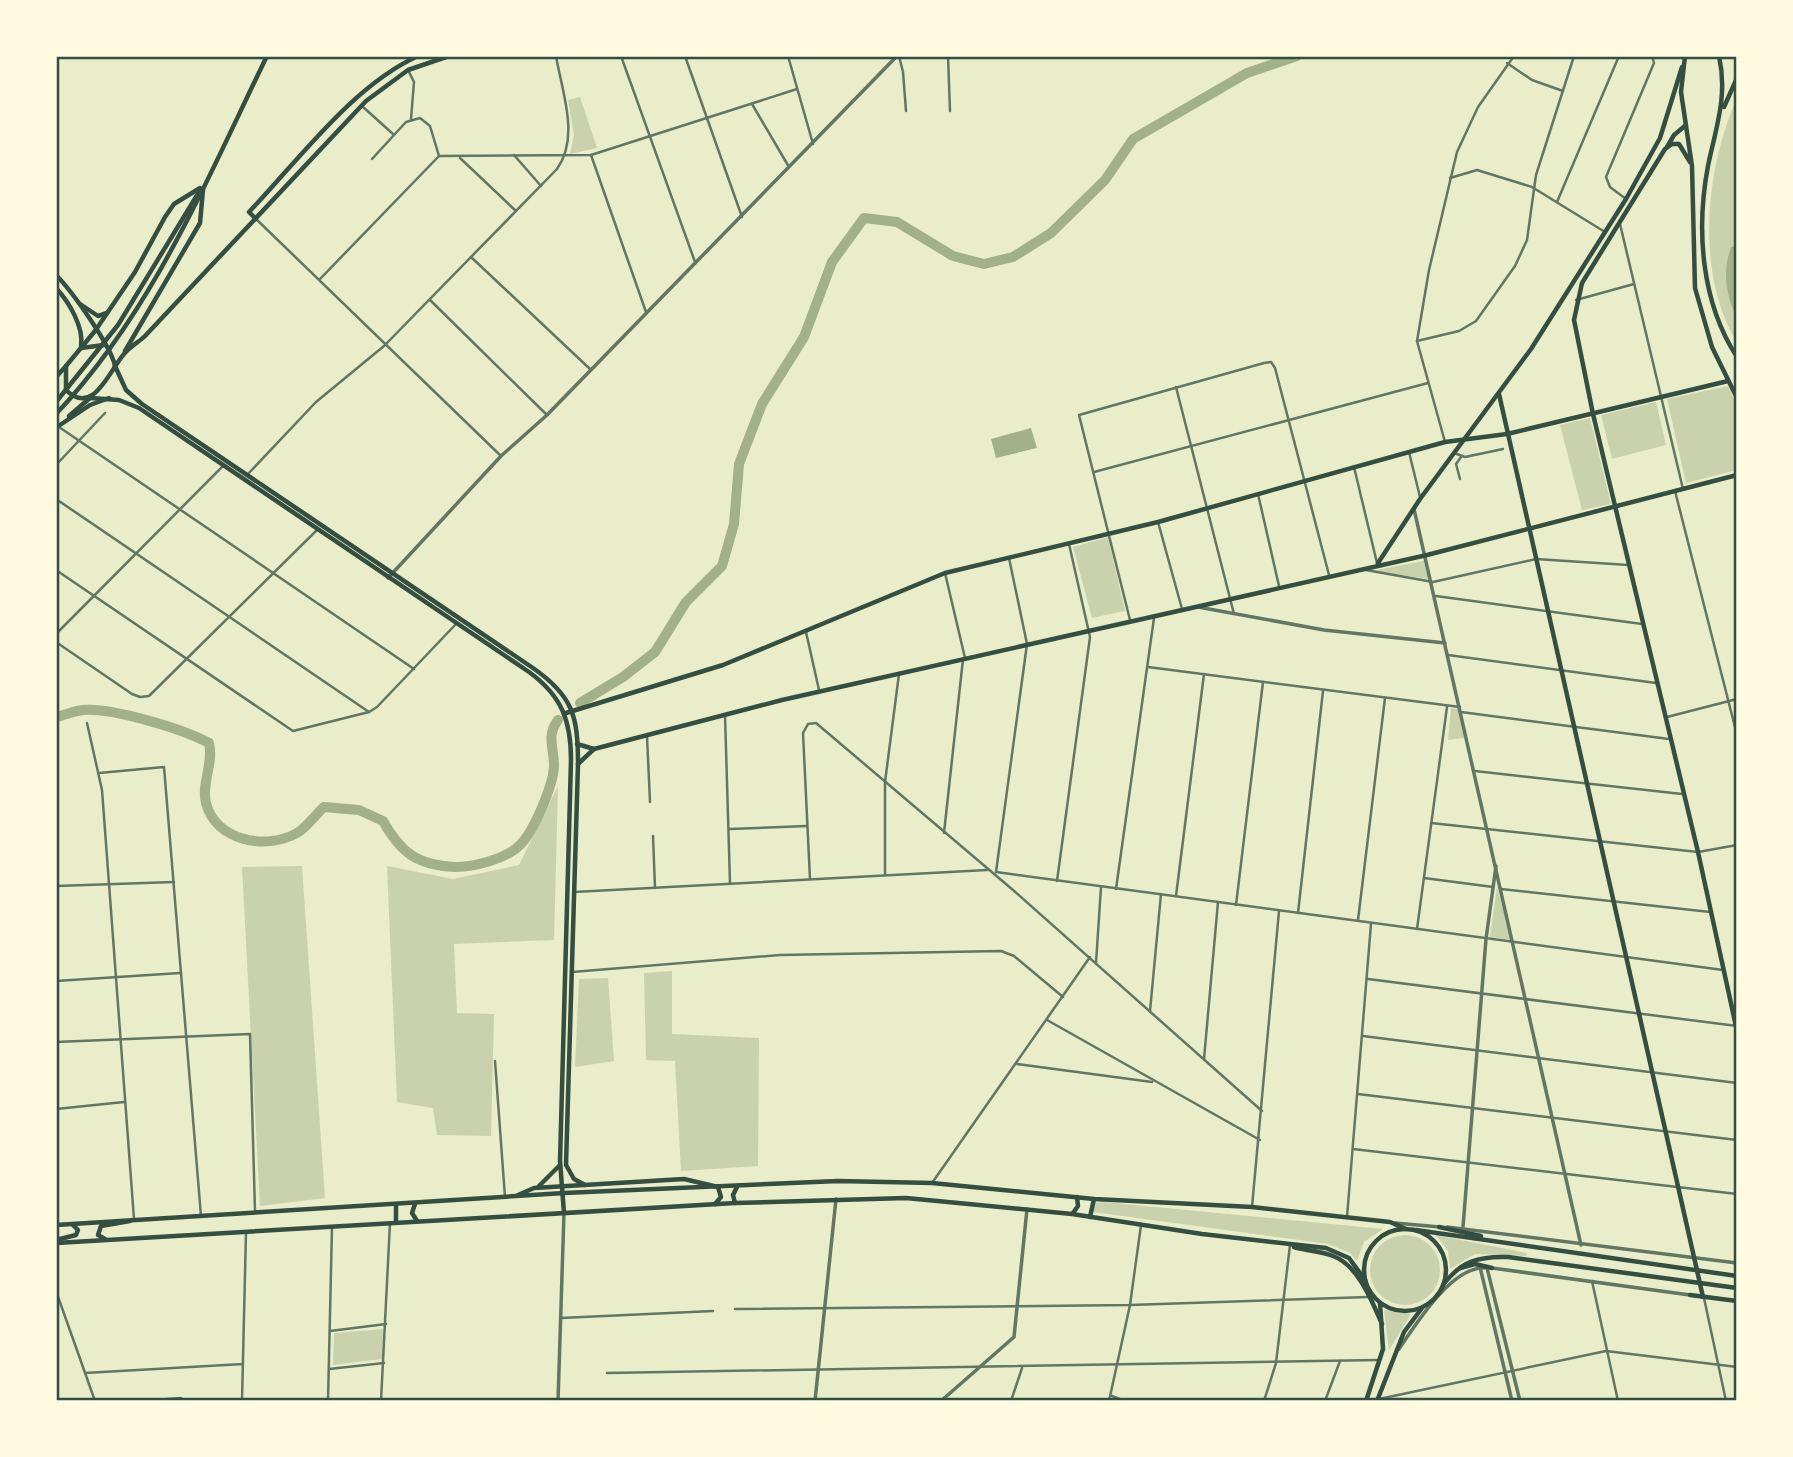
<svg xmlns="http://www.w3.org/2000/svg" width="1793" height="1457" font-family="'Sofia Sans Condensed',sans-serif">
<style>
.green{fill:#cad2ad}
.water{fill:#a3b18a}
.lines{fill:none;stroke-linecap:round;stroke-linejoin:round}
.river{stroke:#a3b18a;stroke-width:10}
.minor{stroke:#617663;stroke-width:2.5}
.tertiary{stroke:#617663;stroke-width:3.5}
.secondary{stroke:#344e41;stroke-width:4.5}
.primary{stroke:#344e41;stroke-width:4.5}
.trunk{stroke:#344e41;stroke-width:4.5}
.neatline{fill:none;stroke:#344e41;stroke-width:2.5}
</style>
<rect width="100%" height="100%" fill="#e9edc9"/>
<!-- green -->
<g class="green">
<path d="M580,97L597,148L570,154L574,135L568,100Z"/>
<path d="M1737,98V343C1695,273 1705,170 1737,98Z"/>
<path d="M1728,386L1737,405V470L1686,483L1667,399Z"/>
<path d="M1656,402L1666,445L1612,459L1601,415Z"/>
<path d="M1590,418L1611,504L1582,510L1560,425Z"/>
<path d="M1108,537L1125,611L1092,618L1073,547Z"/>
<path d="M1424,561L1428,579L1371,571Z"/>
<path d="M1451,708L1460,709L1465,738L1448,740Z"/>
<path d="M558,786L554,940L454,944L457,1013L494,1014L491,1136L437,1135L433,1108L397,1102L387,866L453,879L519,865Z"/>
<path d="M302,866L325,1198L260,1206L242,867Z"/>
<path d="M1497,887L1512,940L1490,937Z"/>
<path d="M672,971V1034L759,1038L758,1166L681,1171L675,1061L646,1060L644,973Z"/>
<path d="M608,978L614,1061L575,1067L579,979Z"/>
<path d="M1103,1202L1383,1229L1364,1242L1357,1261L1350,1253L1328,1244L1093,1212L1095,1203Z"/>
<path d="M1436,1235L1527,1253L1526,1256L1475,1254L1450,1269L1448,1251Z"/>
<circle cx="1405" cy="1270" r="35"/>
<path d="M1384,1310L1411,1314L1389,1350Z"/>
<path d="M383,1329L382,1359L333,1365L334,1333Z"/>
</g>
<!-- water -->
<g class="water">
<path d="M1737,246V319C1726,294 1722,273 1731,247Z"/>
<path d="M1031,428L1037,448L996,458L991,439Z"/>
</g>
<g class="lines">
<!-- river -->
<g class="river">
<path d="M580,703L623,677L655,652L686,602L722,566L734,524L739,464L762,404L804,337L832,262L864,218L897,222L953,256L984,264L1013,257L1051,233L1105,180L1133,139L1247,73L1297,56"/>
<path d="M56,717C65,715 74,711 83,710C111,707 183,729 209,743C214,763 201,784 206,803C215,840 265,851 297,833C306,828 316,814 324,807L359,810L383,821C401,853 417,865 455,867C474,867 506,859 520,845C534,831 553,786 554,766C554,748 546,736 558,720"/>
</g>
<!-- minor -->
<g class="minor">
<path d="M621,56L695,262"/>
<path d="M685,56L742,217"/>
<path d="M788,56L813,144"/>
<path d="M899,56L903,72L906,111"/>
<path d="M948,56L950,111"/>
<path d="M1507,63L1532,80L1563,91"/>
<path d="M408,70L414,82L411,119"/>
<path d="M752,104L789,167"/>
<path d="M362,106L393,134"/>
<path d="M514,155L541,186"/>
<path d="M591,155L646,312"/>
<path d="M439,156L591,155L797,89"/>
<path d="M460,158L516,211"/>
<path d="M372,159L406,122L420,118L430,126L439,156"/>
<path d="M1450,178L1477,170L1532,187L1605,232"/>
<path d="M1626,199L1610,187L1606,177L1654,63L1652,56"/>
<path d="M1557,202L1619,56"/>
<path d="M255,218L501,456"/>
<path d="M1620,224L1683,489"/>
<path d="M471,257L590,369"/>
<path d="M320,279L439,156"/>
<path d="M430,300L547,415"/>
<path d="M1576,300L1634,284"/>
<path d="M1417,341L1459,331L1476,321L1515,266L1527,240L1536,175L1574,56"/>
<path d="M1176,387L1234,614"/>
<path d="M59,427L414,669"/>
<path d="M1445,442L1417,341L1429,270L1457,152L1478,107L1514,56"/>
<path d="M1409,452L1420,497"/>
<path d="M1454,453L1465,457L1503,449"/>
<path d="M56,465L105,413"/>
<path d="M1354,467L1377,563"/>
<path d="M1094,472L1428,383"/>
<path d="M247,475L316,402L384,346L557,169C580,137 562,92 556,56"/>
<path d="M1460,479L1456,464L1461,457"/>
<path d="M1675,491L1737,735"/>
<path d="M1258,494L1279,586"/>
<path d="M56,499L369,712"/>
<path d="M1158,522L1182,609"/>
<path d="M56,570L293,731L369,712L377,707L456,624"/>
<path d="M1366,570L1433,582L1536,559L1628,565"/>
<path d="M945,573L965,658"/>
<path d="M1436,596L1642,624"/>
<path d="M1130,620L1079,415L1264,363L1271,362L1275,368L1329,575"/>
<path d="M806,632L819,690"/>
<path d="M56,634L224,465"/>
<path d="M56,642L132,694L140,697L149,696L317,530"/>
<path d="M1448,655L1656,683"/>
<path d="M1148,667L1460,707"/>
<path d="M1461,712L1669,739"/>
<path d="M725,715L730,883"/>
<path d="M1667,717L1737,699"/>
<path d="M87,723L102,790L134,1219"/>
<path d="M647,736L650,802"/>
<path d="M1475,771L1682,794"/>
<path d="M99,773L164,767L201,1216"/>
<path d="M1431,823L1698,852L1737,845"/>
<path d="M730,829L807,826"/>
<path d="M944,833L963,659"/>
<path d="M653,836L655,888"/>
<path d="M996,872L1723,970"/>
<path d="M996,872L1027,644L1009,558"/>
<path d="M885,875V782L899,674"/>
<path d="M1424,878L1493,887"/>
<path d="M810,879L803,733L808,724L816,723L1013,890L1262,1111"/>
<path d="M1057,881L1090,637L1069,544"/>
<path d="M56,886L174,882"/>
<path d="M1116,889L1154,618"/>
<path d="M1501,889L1710,912"/>
<path d="M574,892L987,870"/>
<path d="M1176,896L1204,674"/>
<path d="M1236,905L1263,682"/>
<path d="M1298,913L1323,691"/>
<path d="M1358,920L1385,698"/>
<path d="M1417,929L1447,707"/>
<path d="M1096,963L1101,887"/>
<path d="M572,972L780,955L1001,951L1014,956L1063,997"/>
<path d="M1368,979L1737,1026"/>
<path d="M56,981L180,973"/>
<path d="M1150,1011L1161,894"/>
<path d="M1047,1020L1260,1140"/>
<path d="M1363,1036L1737,1083"/>
<path d="M56,1042L250,1034L255,1211"/>
<path d="M1204,1059L1218,902"/>
<path d="M495,1061L505,1197"/>
<path d="M1017,1064L1152,1082"/>
<path d="M1358,1094L1737,1140"/>
<path d="M56,1109L124,1102"/>
<path d="M1353,1149L1737,1194"/>
<path d="M932,1183L1090,957"/>
<path d="M1252,1207L1279,911"/>
<path d="M1347,1217L1371,924"/>
<path d="M1592,1281L1618,1401"/>
<path d="M56,1291L95,1401"/>
<path d="M1704,1298L1726,1401"/>
<path d="M735,1309L1130,1305L1368,1297"/>
<path d="M561,1318L713,1311"/>
<path d="M330,1331L386,1324"/>
<path d="M329,1369L384,1363"/>
<path d="M85,1373L243,1364"/>
<path d="M607,1373L1378,1360"/>
<path d="M1112,1396L1125,1401"/>
<path d="M1379,1399L1606,1351L1737,1367"/>
<path d="M142,1401L180,1398L187,1401"/>
<path d="M242,1401L246,1232"/>
<path d="M328,1401L332,1227"/>
<path d="M381,1401L390,1223"/>
<path d="M1011,1401L1022,1368"/>
<path d="M1109,1401L1130,1305L1141,1225"/>
<path d="M1264,1401L1276,1363L1290,1245"/>
<path d="M1325,1401L1340,1361"/>
</g>
<!-- tertiary -->
<g class="tertiary">
<path d="M1414,509L1581,1245"/>
<path d="M388,578L501,456L547,415L897,56"/>
<path d="M1198,607L1324,630L1445,643"/>
<path d="M1395,1223L1440,1227"/>
<path d="M1447,1227L1737,1263"/>
<path d="M1463,1227L1486,939L1496,866"/>
<path d="M1480,1267L1512,1401"/>
<path d="M1487,1268L1520,1401"/>
<path d="M1492,1268L1690,1295"/>
<path d="M1399,1349C1416,1324 1451,1267 1484,1268"/>
<path d="M558,1401L564,1213"/>
<path d="M815,1401L836,1199"/>
<path d="M941,1401L1014,1337L1027,1209"/>
</g>
<!-- secondary -->
<g class="secondary">
<path d="M1690,162L1679,144H1672L1665,149L1582,283L1574,320L1593,414L1698,852L1737,1031"/>
<path d="M115,366L126,390L142,404L533,668C573,696 578,716 578,764L566,1165L574,1179L585,1185"/>
<path d="M1499,394L1703,1297"/>
<path d="M90,398L119,400L139,408L529,672C562,696 571,721 571,760L560,1161L564,1213"/>
<path d="M1378,563L1420,499L1531,349L1626,199L1660,138L1682,67"/>
<path d="M566,713L723,665L945,573L1158,522L1445,442L1507,434L1728,381"/>
<path d="M577,744L594,749"/>
<path d="M578,764L594,749L782,700L1427,555L1737,475"/>
<path d="M1690,1295L1737,1301"/>
</g>
<!-- primary -->
<g class="primary">
<path d="M1685,56L1681,92L1692,166L1695,288L1712,347L1737,398"/>
<path d="M1719,56C1728,96 1716,127 1708,166C1696,229 1701,302 1737,357"/>
<path d="M1724,107L1737,78"/>
<path d="M1667,147L1674,135L1686,125"/>
<path d="M255,218L249,212C298,161 352,86 418,56"/>
<path d="M56,275C72,291 111,346 115,366"/>
<path d="M56,288C69,302 84,327 81,346"/>
<path d="M95,331L66,366V390C93,417 109,371 124,354C129,347 139,342 145,336L366,101L408,70L449,56"/>
<path d="M81,348L104,345"/>
<path d="M539,1186L560,1165"/>
<path d="M518,1195L534,1188L684,1179L718,1187L721,1197L715,1204"/>
<path d="M735,1203L733,1195L737,1187"/>
<path d="M415,1204L412,1213L417,1221"/>
<path d="M396,1205V1222"/>
<path d="M1073,1213L1078,1206L1077,1197"/>
<path d="M1090,1217L1094,1199"/>
<path d="M56,1225L564,1193L838,1181L932,1183L1094,1199L1252,1207L1390,1222L1406,1229"/>
<path d="M1439,1227L1481,1236"/>
<circle cx="1405" cy="1270" r="41"/>
<path d="M1416,1230L1737,1276"/>
<path d="M105,1239L98,1235L101,1226L130,1221"/>
<path d="M56,1240L76,1235L78,1230L73,1225"/>
<path d="M56,1243L735,1203L906,1198L1072,1214L1202,1234L1326,1248L1349,1258L1365,1280"/>
<path d="M1294,1247C1307,1251 1321,1251 1333,1256C1358,1265 1372,1301 1382,1324"/>
<path d="M1460,1268L1475,1264L1492,1268"/>
<path d="M1443,1285C1461,1261 1479,1256 1508,1257L1737,1288"/>
<path d="M1366,1401L1383,1349L1380,1303"/>
<path d="M1377,1401L1404,1332L1422,1308"/>
</g>
<!-- trunk -->
<g class="trunk">
<path d="M80,304L98,316L107,313"/>
<path d="M95,331L135,272L165,217L174,204L200,188"/>
<path d="M125,351L200,223L203,190"/>
<path d="M56,377L66,366"/>
<path d="M56,402L118,325L199,192"/>
<path d="M56,414C153,311 206,181 267,56"/>
<path d="M69,416L90,398"/>
<path d="M60,425L90,405L109,398"/>
</g>
</g>
<!-- border -->
<rect width="1793" height="1457" fill="none" stroke="#fefae0" stroke-width="116"/>
<rect x="58" y="58" width="1677" height="1341" class="neatline"/>
</svg>
